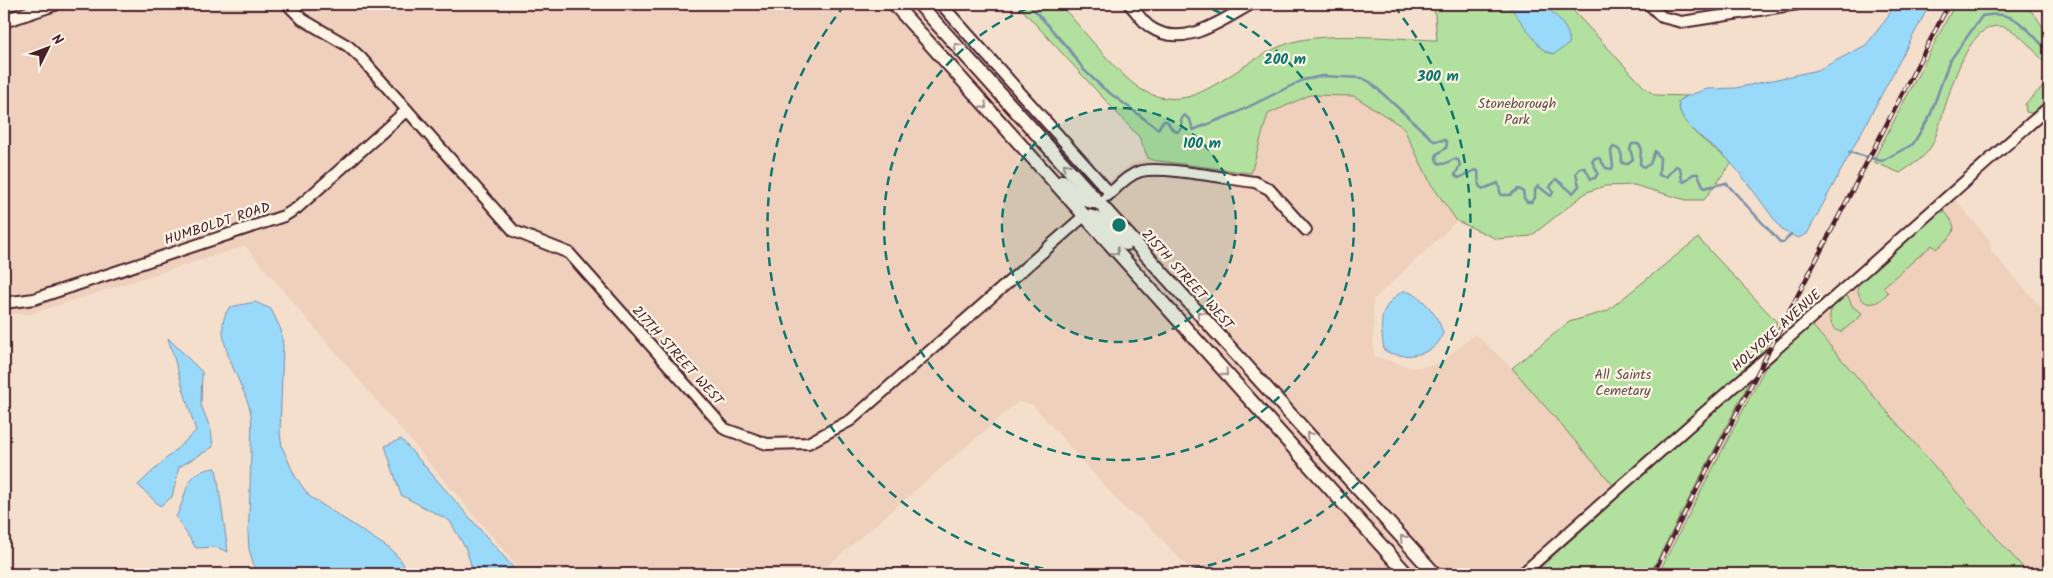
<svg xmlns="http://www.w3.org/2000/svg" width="2053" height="578" font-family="Kalam,sans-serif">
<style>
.built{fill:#eed0bc}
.green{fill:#b2e09e;stroke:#7e8064}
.water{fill:#99dafb;stroke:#798fa8}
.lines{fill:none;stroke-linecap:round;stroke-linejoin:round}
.stream{stroke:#798fa8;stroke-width:2.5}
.minor-casing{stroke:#4a1f2b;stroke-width:14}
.major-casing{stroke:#4a1f2b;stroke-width:16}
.minor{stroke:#fcf5e5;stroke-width:10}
.major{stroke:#fcf5e5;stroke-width:12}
.rail-casing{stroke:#4a1f2b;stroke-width:4.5}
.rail{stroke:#fcf5e5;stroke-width:2.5;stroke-dasharray:8;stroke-linecap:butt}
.oneway{stroke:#a38a88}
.ring{fill:none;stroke:#0f766e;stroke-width:2.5;stroke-dasharray:9 6}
.labels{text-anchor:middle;stroke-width:4.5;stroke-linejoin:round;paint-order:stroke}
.park-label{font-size:14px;fill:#644f48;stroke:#fcf5e5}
.street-label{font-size:14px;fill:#4a1f2b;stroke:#fcf5e5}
.centre{fill:#0f766e;stroke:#fcf5e5;stroke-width:2.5}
.ring-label{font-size:15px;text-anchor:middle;font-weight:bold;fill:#0f766e;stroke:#fcf5e5;stroke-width:4.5;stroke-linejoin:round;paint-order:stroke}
</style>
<rect width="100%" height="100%" fill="#f4dfcd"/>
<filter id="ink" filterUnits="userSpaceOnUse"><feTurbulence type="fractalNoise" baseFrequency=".02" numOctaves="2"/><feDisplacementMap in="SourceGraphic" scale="10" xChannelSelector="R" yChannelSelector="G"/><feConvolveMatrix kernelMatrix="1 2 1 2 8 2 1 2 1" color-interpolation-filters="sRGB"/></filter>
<g filter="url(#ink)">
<!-- built -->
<g class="built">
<path d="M4,4H928L1096,191L1132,163L1148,158L1152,160L1251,173L1268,114L1310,95L1354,96L1403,127L1431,184L1457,221L1373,300L1374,356L1413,368L1441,363L1475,334L1512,368L1623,495L1533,574H1195L1145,522L1125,509L1033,405L1018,402L818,574H524L245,246L30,314H4Z"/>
<path d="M1954,198L1989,239L1991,251L2049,316V574H2029L1811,324Z"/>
</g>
<!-- green -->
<g class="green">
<path d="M1017,4H1060C1079,25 1122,80 1144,91C1161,100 1182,101 1199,93C1230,79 1256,54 1289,43C1328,31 1394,39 1437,40L1434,4H1567L1645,88L1655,95L1687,96L1678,102C1681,129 1712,146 1732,162L1704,200H1686L1634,185L1605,186L1587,192L1531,236L1497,239L1457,221L1431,184L1403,127L1354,96L1310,95L1268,114L1251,173L1152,160L1148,158L1139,137Z"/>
<path d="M1955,4C1975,4 2020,0 2033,13C2039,19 2042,28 2049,35V67C2038,56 2025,38 2011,30C1964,4 1945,118 1933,143C1926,158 1913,164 1900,173L1874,162L1875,157Z"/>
<path d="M2049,81V98L2032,113L2026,112L2025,104Z"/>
<path d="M1940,212H1945C1962,232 1952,235 1936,249L1932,245L1883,287L1888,293C1884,297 1879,302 1874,303C1862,306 1856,293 1858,283Z"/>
<path d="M1698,238L1777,322L1763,353L1614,486L1512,368L1569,322L1607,311Z"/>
<path d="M1845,296L1848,297L1853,307L1862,313L1860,317L1841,332L1835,330C1824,314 1832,306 1845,296Z"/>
<path d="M1811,324L2001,543L2029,574H1658L1766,366Z"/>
<path d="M1751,379L1650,574H1533Z"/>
</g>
<!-- water -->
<g class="water">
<path d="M1508,4H1544C1554,15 1572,29 1569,44L1554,54L1547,52L1540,47Z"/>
<path d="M1894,4H1930L1807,234L1798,238L1783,231C1766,209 1750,185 1732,164C1715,142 1682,133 1678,102L1687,96L1707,89L1736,88L1818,70L1866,45L1888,17Z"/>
<path d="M1403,291C1421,292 1439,317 1443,333C1441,337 1440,341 1437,344C1426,357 1397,359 1384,350C1380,322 1378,308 1403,291Z"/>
<path d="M255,302L271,309L281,330L283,346L280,433L282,447L295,476L309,496L390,549L400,559L409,574H258L256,572L249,549L248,533C250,506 250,479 251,452C251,438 253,423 250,409C243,383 208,332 230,307Z"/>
<path d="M168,338L202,372L201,405L211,430L213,447L179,467L172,497L160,506L138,485L196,431Z"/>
<path d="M401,439L519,574H474L466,549L450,521L401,495L385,446Z"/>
<path d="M216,468L228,552L216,547L196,548L176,517C189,492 183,471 216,468Z"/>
</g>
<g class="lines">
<!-- stream -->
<g class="stream">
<path d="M1029,4L1068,48L1084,70L1103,88L1158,129L1163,121H1167L1172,129L1177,132L1182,128L1181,120L1184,115L1190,120L1193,130L1236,113L1303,80L1322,76L1362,78L1370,82L1434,141L1445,140L1447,143L1446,148L1437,154L1436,158L1438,163L1444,164L1454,159L1458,160L1460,165L1455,175L1459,178L1475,170L1478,171L1479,186L1483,189L1498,183L1501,195H1510L1518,189L1523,191L1524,198L1527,202H1531L1535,198V190L1538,186L1551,196L1553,192L1550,187L1556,179L1573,193L1579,186L1576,173L1580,168H1585L1591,179L1595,178L1598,173L1592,161L1595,158H1599L1606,168L1611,169L1613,167L1611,151L1613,147C1622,149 1622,155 1622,163L1627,164L1633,159L1630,149L1632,144H1638L1641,147L1640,164L1644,167L1650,164L1655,151L1660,158L1659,175L1666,177L1676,166L1680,168L1682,180L1684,182L1693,174H1698L1704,188L1726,183L1780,242H1784L1791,234"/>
<path d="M1849,152L1882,161L1913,144L1930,116L1949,62L1982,16C2016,8 2027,30 2049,52"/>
</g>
<defs>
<g id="minor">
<path d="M287,4L302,19L348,46L361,58L514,231L569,253L725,429L767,444L808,443L851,420L1084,216"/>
<path d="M941,4L1110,193"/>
<path d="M1129,4C1136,11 1142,21 1150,27C1183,50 1222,20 1251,4"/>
<path d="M1649,4L1662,17L1682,22L1798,4"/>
<path d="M1107,196C1118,187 1127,175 1141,171C1164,166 1228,179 1255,182L1269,189L1306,230"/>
<path d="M4,303L34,299L284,216L297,208L407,110"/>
<path d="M1522,574L2049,107"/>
</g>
<g id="major">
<path d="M894,4L1407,574"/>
<path d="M919,4L1435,574"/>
<path d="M4,21L55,4"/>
<path d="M1063,181C1073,191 1084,204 1099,202"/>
<path d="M1084,216C1102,215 1114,232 1126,244"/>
</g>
</defs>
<!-- minor casing -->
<use href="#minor" class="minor-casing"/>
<!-- major casing -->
<use href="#major" class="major-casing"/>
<!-- minor -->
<use href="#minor" class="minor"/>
<!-- major -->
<use href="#major" class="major"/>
<defs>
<path id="rail" d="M1653,574L1949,4"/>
</defs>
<!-- rail casing -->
<use href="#rail" class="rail-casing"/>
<!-- rail -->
<use href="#rail" class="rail"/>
</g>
<!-- one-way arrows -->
<defs><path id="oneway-chevron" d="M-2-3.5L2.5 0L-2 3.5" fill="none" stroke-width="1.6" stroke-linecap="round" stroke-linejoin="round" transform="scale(1.25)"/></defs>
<g class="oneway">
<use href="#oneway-chevron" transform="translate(957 46) rotate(-132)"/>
<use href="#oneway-chevron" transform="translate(984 106) rotate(48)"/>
<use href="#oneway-chevron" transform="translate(1066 166) rotate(-132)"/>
<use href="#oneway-chevron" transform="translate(1116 252) rotate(48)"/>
<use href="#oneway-chevron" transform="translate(1200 314) rotate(-132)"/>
<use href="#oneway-chevron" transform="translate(1225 373) rotate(48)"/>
<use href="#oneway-chevron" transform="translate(1309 435) rotate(-132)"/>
<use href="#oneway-chevron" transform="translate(1403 538) rotate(-132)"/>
</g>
</g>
<!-- distance rings -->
<circle cx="1119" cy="225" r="117" fill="#0f766e" fill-opacity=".12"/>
<g class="ring">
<circle cx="1119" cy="225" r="117"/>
<path d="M1199 4A235 235 0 1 1 1039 4"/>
<path d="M1073 574A352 352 0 0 1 844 6M1394 6A352 352 0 0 1 1165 574"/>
</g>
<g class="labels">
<!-- park labels -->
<g class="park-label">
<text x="1517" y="108">Stoneborough<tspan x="1517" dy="16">Park</tspan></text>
<text x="1623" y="379">All Saints<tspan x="1623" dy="16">Cemetary</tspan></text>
</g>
<!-- street labels -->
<g class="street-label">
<text transform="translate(217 223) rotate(-18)" y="5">HUMBOLDT ROAD</text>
<text transform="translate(1188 279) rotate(48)" y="5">215TH STREET WEST</text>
<text transform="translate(1776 330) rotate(-42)" y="5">HOLYOKE AVENUE</text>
<text transform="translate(678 355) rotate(48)" y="5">217TH STREET WEST</text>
</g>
</g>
<circle cx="1119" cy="225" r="8" class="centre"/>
<g class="ring-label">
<text x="1285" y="64">200 m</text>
<text x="1438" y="81">300 m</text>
<text x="1202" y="148">100 m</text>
</g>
<!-- margin -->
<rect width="2053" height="578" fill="none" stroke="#fcf5e5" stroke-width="20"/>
<rect x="10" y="10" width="2033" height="558" fill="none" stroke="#4a1f2b" stroke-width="2" filter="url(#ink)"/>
<!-- north arrow -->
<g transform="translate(48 48) rotate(48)" stroke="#fcf5e5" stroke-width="4" paint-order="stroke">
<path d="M0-4L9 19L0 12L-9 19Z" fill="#4a1f2b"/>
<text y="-8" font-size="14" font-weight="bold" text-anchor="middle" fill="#4a1f2b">N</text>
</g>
</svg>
